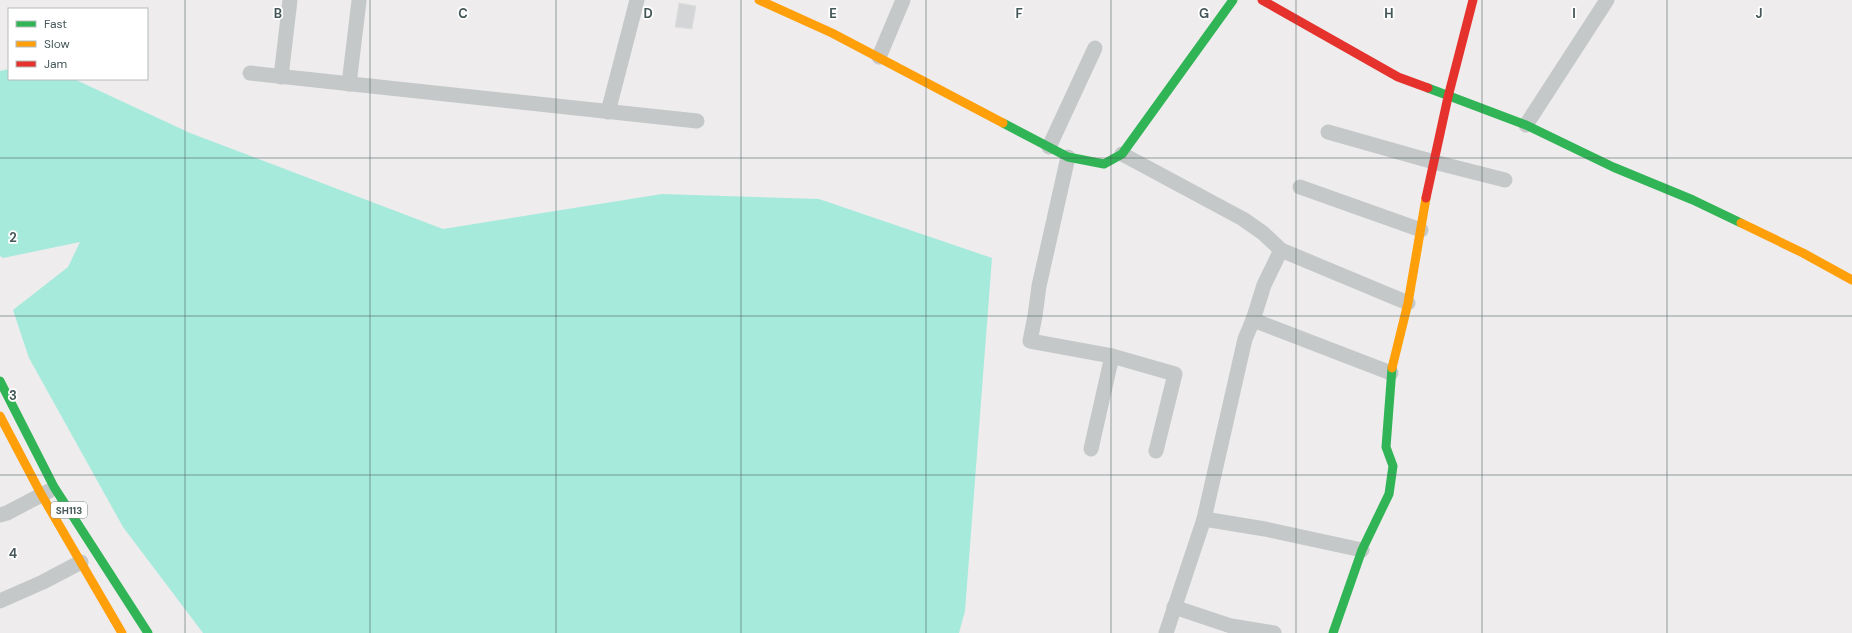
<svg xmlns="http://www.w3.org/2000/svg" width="1852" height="633" font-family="'DM Sans',sans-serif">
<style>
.water{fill:#a6eadc}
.building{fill:#d4d5d6;stroke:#dfdfe0}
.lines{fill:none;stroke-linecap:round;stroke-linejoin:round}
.street{stroke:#c4c8c8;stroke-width:15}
.fast{stroke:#30b455;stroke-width:9}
.slow{stroke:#ff9f0a;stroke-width:9}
.jam{stroke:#e5322d;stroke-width:9}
.grid{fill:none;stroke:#455758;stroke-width:1;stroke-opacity:0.55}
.labels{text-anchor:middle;stroke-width:3.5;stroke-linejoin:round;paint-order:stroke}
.shield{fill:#fff;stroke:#7d898a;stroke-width:1}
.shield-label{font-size:10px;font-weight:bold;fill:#455758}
.grid-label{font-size:13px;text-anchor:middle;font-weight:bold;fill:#455758;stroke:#fff;stroke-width:3.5;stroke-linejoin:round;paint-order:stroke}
</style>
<rect width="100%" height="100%" fill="#eeeced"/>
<!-- water -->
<path class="water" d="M9,69V79H74L190,133L443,229L662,194L819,199L992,258L965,611L959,633H203L123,527L29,358L13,310L68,267L80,242L3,258L0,256V71Z"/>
<!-- building -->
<path class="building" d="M679,3L696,6L692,29L675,27Z"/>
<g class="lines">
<!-- street -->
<g class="street">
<path d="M879,57L903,0"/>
<path d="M250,73L697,121"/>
<path d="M281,77L290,0"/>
<path d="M349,84L359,1"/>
<path d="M608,112L637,0"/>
<path d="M1526,125L1607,0"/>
<path d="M1328,132L1434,162L1505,180"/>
<path d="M1049,147L1095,48"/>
<path d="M1122,154L1243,219L1263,233L1281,250L1408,303"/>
<path d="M1068,157L1039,286L1035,316L1030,341L1112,356L1175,374L1156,451"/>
<path d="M1300,187L1421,230"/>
<path d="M1253,320L1264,285L1281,250"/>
<path d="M1091,449L1112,356"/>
<path d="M0,515L7,513L49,491"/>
<path d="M1204,519L1265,529L1362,550"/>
<path d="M0,601L43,582L81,562"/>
<path d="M1174,607L1231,626L1274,633"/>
<path d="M1166,633L1204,519L1245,339L1253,320L1391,373"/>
</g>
<!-- fast -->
<g class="fast">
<path d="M1428,88L1526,125L1613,167L1693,200L1741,223"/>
<path d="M1003,123L1068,157L1104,164L1122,154L1233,0"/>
<path d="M0,381L54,487L148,633"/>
<path d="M1333,633L1362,550L1389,494L1393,466L1386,447L1392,368"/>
</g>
<!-- slow -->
<g class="slow">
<path d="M759,0L832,33L1003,123"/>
<path d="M1741,223L1803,253L1852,280"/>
<path d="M1392,368L1408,303L1426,198"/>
<path d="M0,416L41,494L122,633"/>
</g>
<!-- jam -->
<g class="jam">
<path d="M1262,0L1398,77L1428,88"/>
<path d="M1426,198L1448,97L1473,0"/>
</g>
</g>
<!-- grid -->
<path class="grid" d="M185,0V633M370,0V633M556,0V633M741,0V633M926,0V633M1111,0V633M1296,0V633M1482,0V633M1667,0V633M0,158H1852M0,316H1852M0,475H1852"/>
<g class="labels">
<!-- shield labels -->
<rect class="shield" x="51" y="502" width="36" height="16" rx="3"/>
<g class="shield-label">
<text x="69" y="514">SH113</text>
</g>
</g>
<g class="grid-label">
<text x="278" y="18">B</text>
<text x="463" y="18">C</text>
<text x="648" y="18">D</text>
<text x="833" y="18">E</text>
<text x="1019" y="18">F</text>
<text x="1204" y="18">G</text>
<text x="1389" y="18">H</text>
<text x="1574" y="18">I</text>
<text x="1759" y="18">J</text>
<text x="13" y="242">2</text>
<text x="13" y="400">3</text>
<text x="13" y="558">4</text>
</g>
<!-- legend -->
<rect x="8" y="8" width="140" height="72" fill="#ffffff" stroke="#b5bcbc"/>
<rect x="16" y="21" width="20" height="6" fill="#30b455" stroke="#b5bcbc"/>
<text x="44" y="28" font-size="12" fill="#455758">Fast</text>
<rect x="16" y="41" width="20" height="6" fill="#ff9f0a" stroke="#b5bcbc"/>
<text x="44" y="48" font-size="12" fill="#455758">Slow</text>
<rect x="16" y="61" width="20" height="6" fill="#e5322d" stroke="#b5bcbc"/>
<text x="44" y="68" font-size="12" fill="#455758">Jam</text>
</svg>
